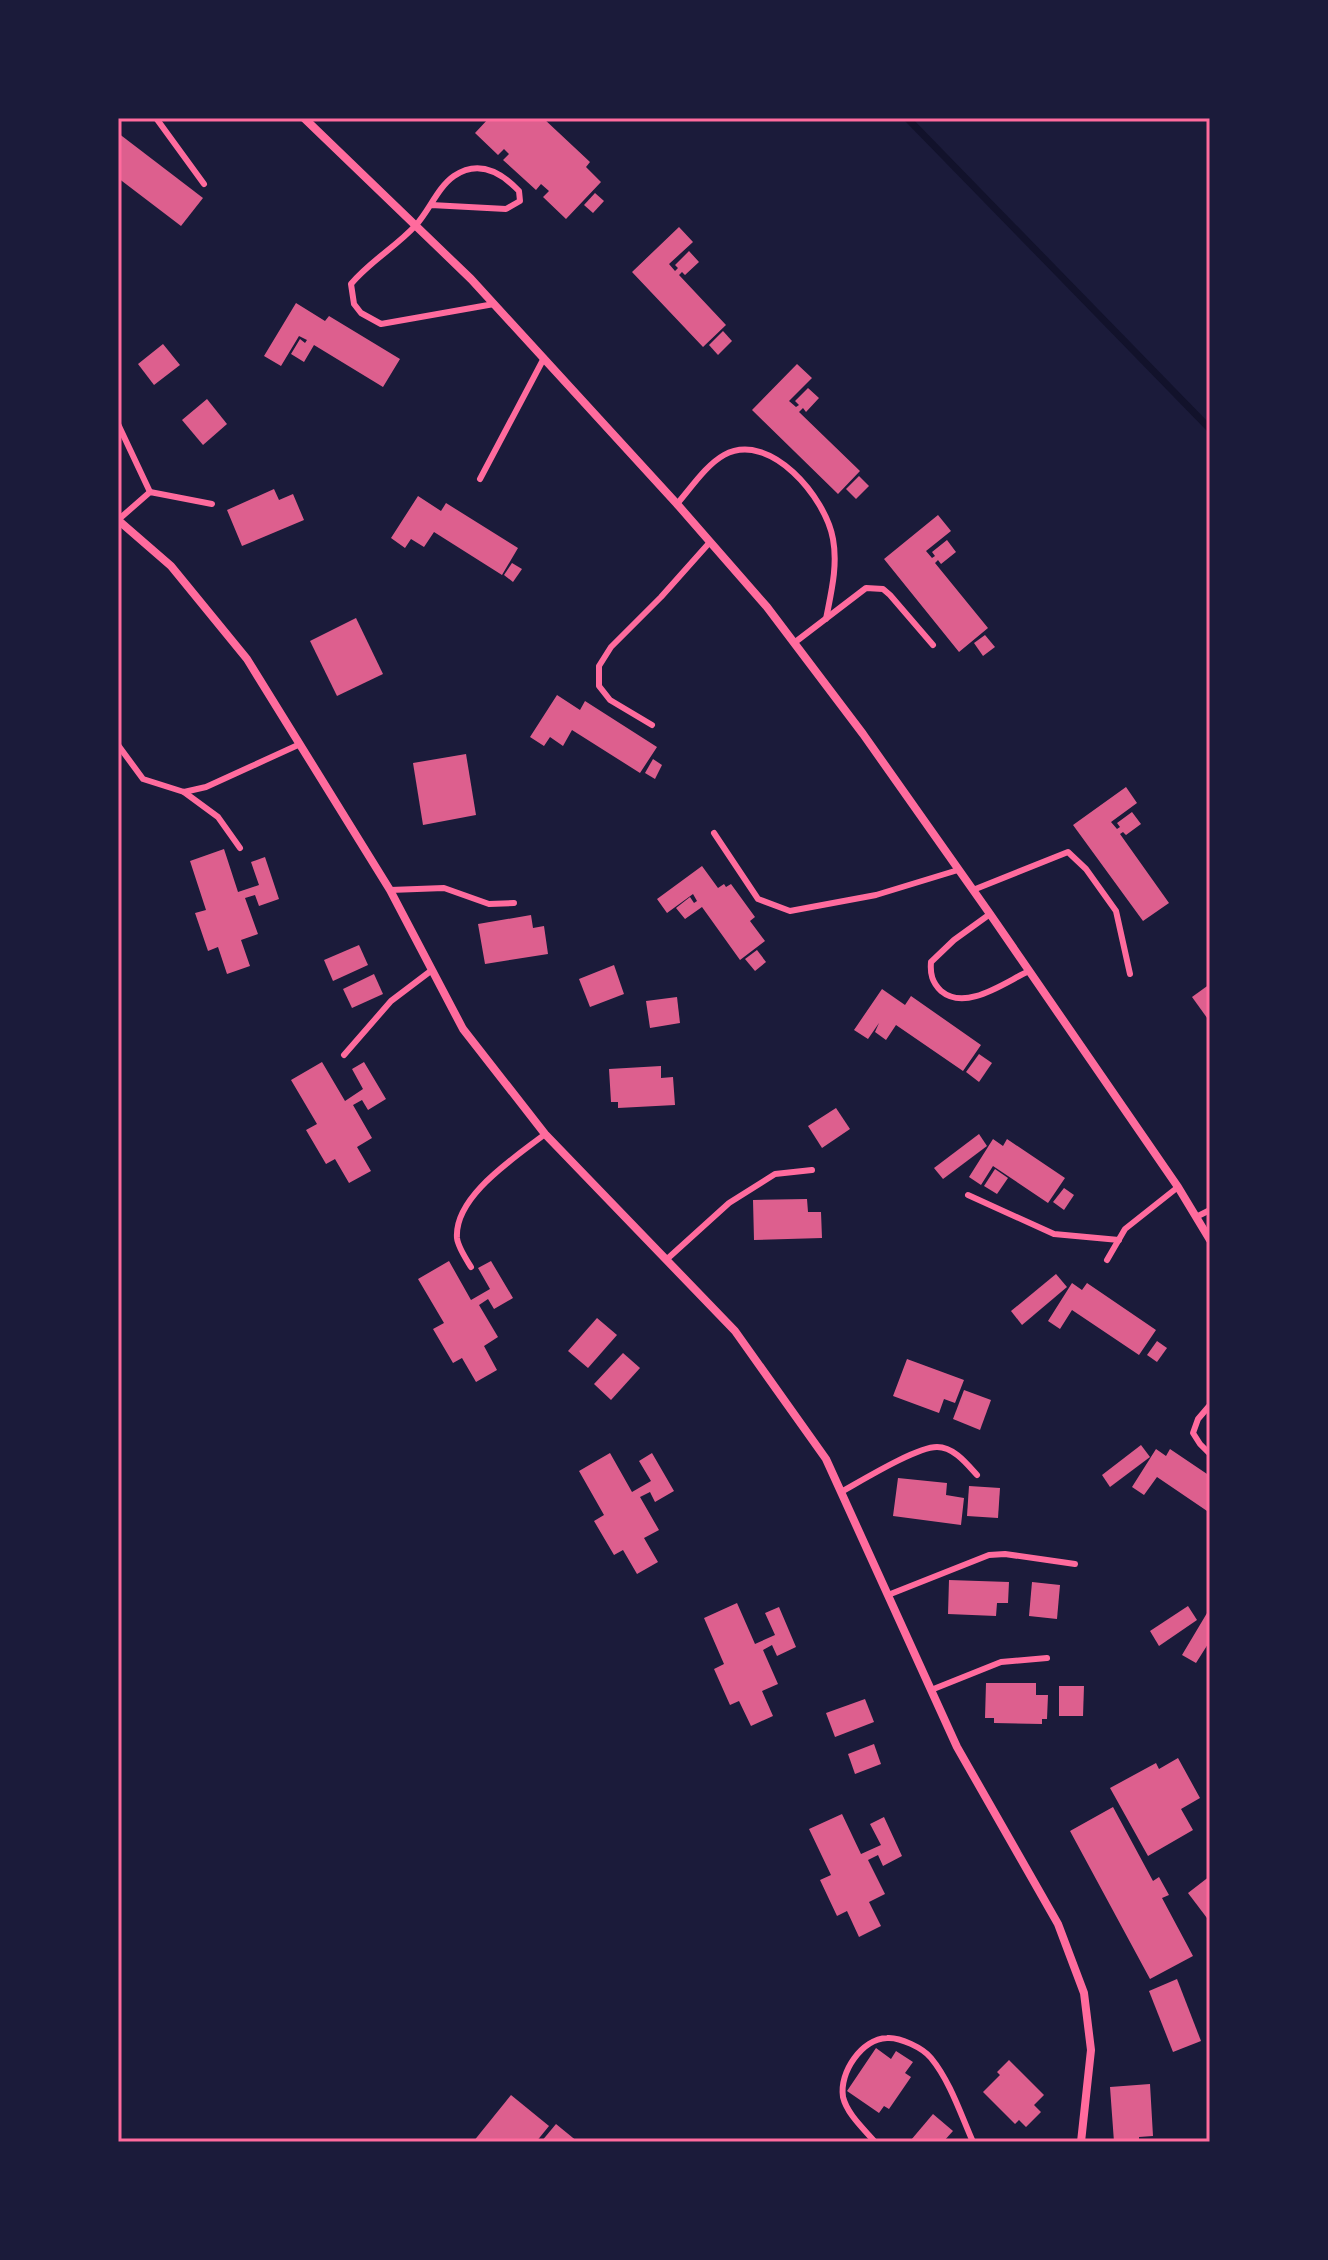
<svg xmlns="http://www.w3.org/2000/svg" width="1328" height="2260" font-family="Inter,sans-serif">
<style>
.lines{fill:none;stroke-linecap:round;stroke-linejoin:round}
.stream{stroke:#12122b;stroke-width:7}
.building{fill:#dd5f8e}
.service{stroke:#ff6b9d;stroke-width:6}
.minor{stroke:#ff6b9d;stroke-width:8}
.neatline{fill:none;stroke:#ff6b9d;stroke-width:3}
</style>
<rect width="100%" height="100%" fill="#1b1b3a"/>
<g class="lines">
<!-- stream -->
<path class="stream" d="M907,118L1210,429"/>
</g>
<!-- building -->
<g class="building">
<path d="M489,118H543L590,162L586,167L601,182L566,219L543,197L549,191L541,184L536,190L503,160L509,154L504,149L498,155L475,133Z"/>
<path d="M118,133L203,198L181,226L118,178Z"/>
<path d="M595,193L604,201L593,213L584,205Z"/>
<path d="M679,227L693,242L669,264L675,271L678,268L675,265L689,251L699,262L685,275L682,272L679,275L726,325L703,347L632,272Z"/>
<path d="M296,303L325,321L329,316L400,359L383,387L314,345L304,362L291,354L300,339L305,343L307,340L299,336L281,366L264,356Z"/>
<path d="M723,331L732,341L718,355L709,345Z"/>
<path d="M163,344L180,365L154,385L138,364Z"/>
<path d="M797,364L812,378L789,401L796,407L799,405L795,401L808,388L819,398L806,412L803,408L799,412L860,471L838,494L752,410Z"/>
<path d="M207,399L227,424L203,445L182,420Z"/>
<path d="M859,476L869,486L856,499L846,489Z"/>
<path d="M274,489L279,500L293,494L304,520L242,546L227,510Z"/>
<path d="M418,496L441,511L446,503L518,548L502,575L434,532L424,547L411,539L405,548L391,538Z"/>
<path d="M938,515L951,531L926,551L932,558L935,556L932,552L947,540L956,552L941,564L938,560L935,563L988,628L959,652L884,559Z"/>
<path d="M512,563L522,569L513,582L504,575Z"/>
<path d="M356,618L383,674L337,696L310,641Z"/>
<path d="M985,635L995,647L983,656L974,643Z"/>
<path d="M557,695L580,710L585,701L657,747L640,773L572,730L563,746L550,737L544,746L530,737Z"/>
<path d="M466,754L476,815L423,825L413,763Z"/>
<path d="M653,759L662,765L655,779L645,773Z"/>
<path d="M1126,787L1137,803L1111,822L1117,829L1120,827L1117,823L1132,812L1141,824L1126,835L1123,832L1120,834L1169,903L1143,921L1073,825Z"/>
<path d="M224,849L238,892L259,885L251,862L265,857L279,899L259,906L255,895L245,898L258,934L241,940L250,966L227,974L218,947L208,951L195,913L206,910L190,861Z"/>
<path d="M702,866L718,888L724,884L726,887L731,884L755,917L750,921L765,941L740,960L702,907L685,919L676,908L690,897L694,903L697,901L693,894L667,913L657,899Z"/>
<path d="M531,915L533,928L544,926L548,954L485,964L478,924Z"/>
<path d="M359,945L368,965L333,981L324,960Z"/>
<path d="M757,950L766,962L755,971L745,959Z"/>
<path d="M614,965L624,994L590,1007L579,979Z"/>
<path d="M374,974L383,994L352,1008L343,989Z"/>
<path d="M1210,984V1022L1192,997Z"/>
<path d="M882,989L905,1005L911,996L981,1045L963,1071L896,1025L886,1040L875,1032L879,1023L868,1039L854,1030Z"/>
<path d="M677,997L680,1023L650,1028L646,1001Z"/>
<path d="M979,1054L992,1063L979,1082L966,1072Z"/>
<path d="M322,1062L345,1101L363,1089L352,1069L364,1062L386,1099L368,1110L362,1100L353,1105L372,1138L357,1147L371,1171L349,1183L335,1159L326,1164L306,1130L317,1124L291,1080Z"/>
<path d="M661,1066V1078L673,1077L675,1105L618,1108V1102H611L609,1069Z"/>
<path d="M836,1108L850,1129L822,1148L808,1126Z"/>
<path d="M979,1134L987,1146L943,1179L934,1168Z"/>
<path d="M993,1139L1003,1146L1007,1139L1065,1178L1048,1203L993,1166L981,1185L969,1177Z"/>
<path d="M995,1169L1008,1178L997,1194L984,1186Z"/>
<path d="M1064,1188L1074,1195L1064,1210L1053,1202Z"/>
<path d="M807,1199L808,1212H821L822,1238L754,1240L753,1200Z"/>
<path d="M449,1261L471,1300L490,1289L478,1268L491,1261L513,1298L494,1309L488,1299L479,1305L498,1337L484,1346L497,1370L476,1382L462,1358L453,1363L433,1329L444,1323L418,1279Z"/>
<path d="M1056,1274L1067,1287L1022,1325L1011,1311Z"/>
<path d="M1072,1283L1082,1290L1087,1283L1156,1330L1139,1355L1072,1310L1060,1329L1048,1321Z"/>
<path d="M597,1318L617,1335L588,1368L568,1351Z"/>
<path d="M1157,1341L1167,1348L1157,1362L1147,1355Z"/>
<path d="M623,1353L640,1368L611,1400L594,1384Z"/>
<path d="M907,1359L964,1380L955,1403L944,1399L939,1413L893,1396Z"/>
<path d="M964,1390L991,1400L980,1430L953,1419Z"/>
<path d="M1141,1445L1150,1457L1110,1487L1102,1475Z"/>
<path d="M1156,1449L1166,1456L1170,1449L1210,1476V1513L1157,1477L1144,1495L1132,1487Z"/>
<path d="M610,1453L632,1492L651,1481L639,1461L652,1453L674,1491L655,1502L650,1492L640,1497L659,1530L644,1538L658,1562L637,1574L623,1550L614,1555L594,1521L604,1515L579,1471Z"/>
<path d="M898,1478L947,1483L946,1495L964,1498L961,1525L893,1516Z"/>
<path d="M969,1486L1000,1488L998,1518L967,1516Z"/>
<path d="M949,1580L1009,1582L1008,1603H997L996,1616L948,1614Z"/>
<path d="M1032,1582L1060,1585L1057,1619L1029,1616Z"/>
<path d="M737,1603L755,1644L775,1635L765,1613L779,1607L796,1647L777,1656L772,1645L763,1650L778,1684L762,1691L773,1716L751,1726L739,1701L730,1705L714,1669L724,1664L704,1618Z"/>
<path d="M1188,1606L1197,1620L1159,1646L1150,1631Z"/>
<path d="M1210,1608V1645L1208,1644L1196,1663L1182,1655Z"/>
<path d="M986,1683H1036V1695H1048L1047,1719H1042V1724L994,1723V1718H985Z"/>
<path d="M1059,1686H1084L1083,1716H1059Z"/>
<path d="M865,1699L874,1722L835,1737L826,1713Z"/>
<path d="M874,1744L881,1764L855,1774L848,1754Z"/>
<path d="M1178,1758L1200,1798L1181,1809L1193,1830L1148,1856L1110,1788L1156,1763L1159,1769Z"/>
<path d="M1113,1807L1153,1881L1159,1877L1169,1895L1162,1898L1193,1956L1150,1979L1070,1831Z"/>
<path d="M842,1814L861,1854L881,1845L870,1824L884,1817L902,1856L883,1866L878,1855L868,1860L885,1894L869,1902L881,1926L859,1937L847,1911L837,1916L820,1880L831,1875L809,1829Z"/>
<path d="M1210,1876V1922L1188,1893Z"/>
<path d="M1177,1979L1201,2041L1173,2052L1149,1991Z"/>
<path d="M876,2048L891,2059L896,2051L913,2062L905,2073L911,2077L889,2109L884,2106L879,2113L847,2091Z"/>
<path d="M1009,2060L1044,2095L1034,2105L1041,2112L1026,2127L1019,2120L1015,2124L983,2092L1000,2075L997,2072Z"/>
<path d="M1150,2084L1153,2136L1139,2137V2142H1114L1110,2087Z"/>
<path d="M511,2095L549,2126L536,2142H473Z"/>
<path d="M933,2114L953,2131L943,2142H913L911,2140Z"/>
<path d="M556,2124L578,2142H541Z"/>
</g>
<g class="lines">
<!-- service -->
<g class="service">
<path d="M156,118L204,184"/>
<path d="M431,205L506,209L520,201L519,191C502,173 479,159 454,176C438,187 429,211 416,225C396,247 370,261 351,284L354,304L361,313L381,324L494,304"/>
<path d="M118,424L150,492"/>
<path d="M480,479L544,358"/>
<path d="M677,504C691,488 706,465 724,455C770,430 826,498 833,539C838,566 831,593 826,619"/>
<path d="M118,520L150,492L212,504"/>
<path d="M794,643L866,588L883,589L890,595L933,645"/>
<path d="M652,725L610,700L599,686V666L611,647L661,597L710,542"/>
<path d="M118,745L143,779L184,792L206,787L298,745"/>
<path d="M184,792L218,817L240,848"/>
<path d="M714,833L758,899L790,911L876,895L958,870"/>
<path d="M390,890L444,888L489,904L514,903"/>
<path d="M973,890L1068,852L1086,869L1116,911L1130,974"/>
<path d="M990,914L954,940L931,962C930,974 932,982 941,991C966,1012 1005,982 1029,971"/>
<path d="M344,1055L391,1001L432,970"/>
<path d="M968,1195L1054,1234L1119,1240"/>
<path d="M1196,1217L1210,1210"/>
<path d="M666,1260L729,1203L775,1174L812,1170"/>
<path d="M1107,1260L1125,1229L1178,1187"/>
<path d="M471,1267C466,1259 458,1247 457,1238C454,1196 516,1157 545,1134"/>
<path d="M1210,1405L1198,1419L1193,1433L1200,1444L1210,1454"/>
<path d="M841,1492C861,1481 916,1447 937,1447C954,1447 967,1464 977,1475"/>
<path d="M888,1595L989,1555L1005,1554L1075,1564"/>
<path d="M931,1690L1001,1662L1047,1658"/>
<path d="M875,2142C864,2129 847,2114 843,2097C839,2072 862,2039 887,2038C900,2037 923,2048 931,2058C950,2081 961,2115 973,2142"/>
</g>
<!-- minor -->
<g class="minor">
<path d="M304,118L471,279L677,504L767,607L863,734L990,914L1178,1187L1210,1240"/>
<path d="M118,520L171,566L247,659L390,890L463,1029L545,1134L735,1331L826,1459L957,1747L1058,1924L1084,1993L1091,2050L1081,2142"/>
</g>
</g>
<!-- border -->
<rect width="1328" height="2260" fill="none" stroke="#1b1b3a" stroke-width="240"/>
<rect x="120" y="120" width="1088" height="2020" class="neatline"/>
</svg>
